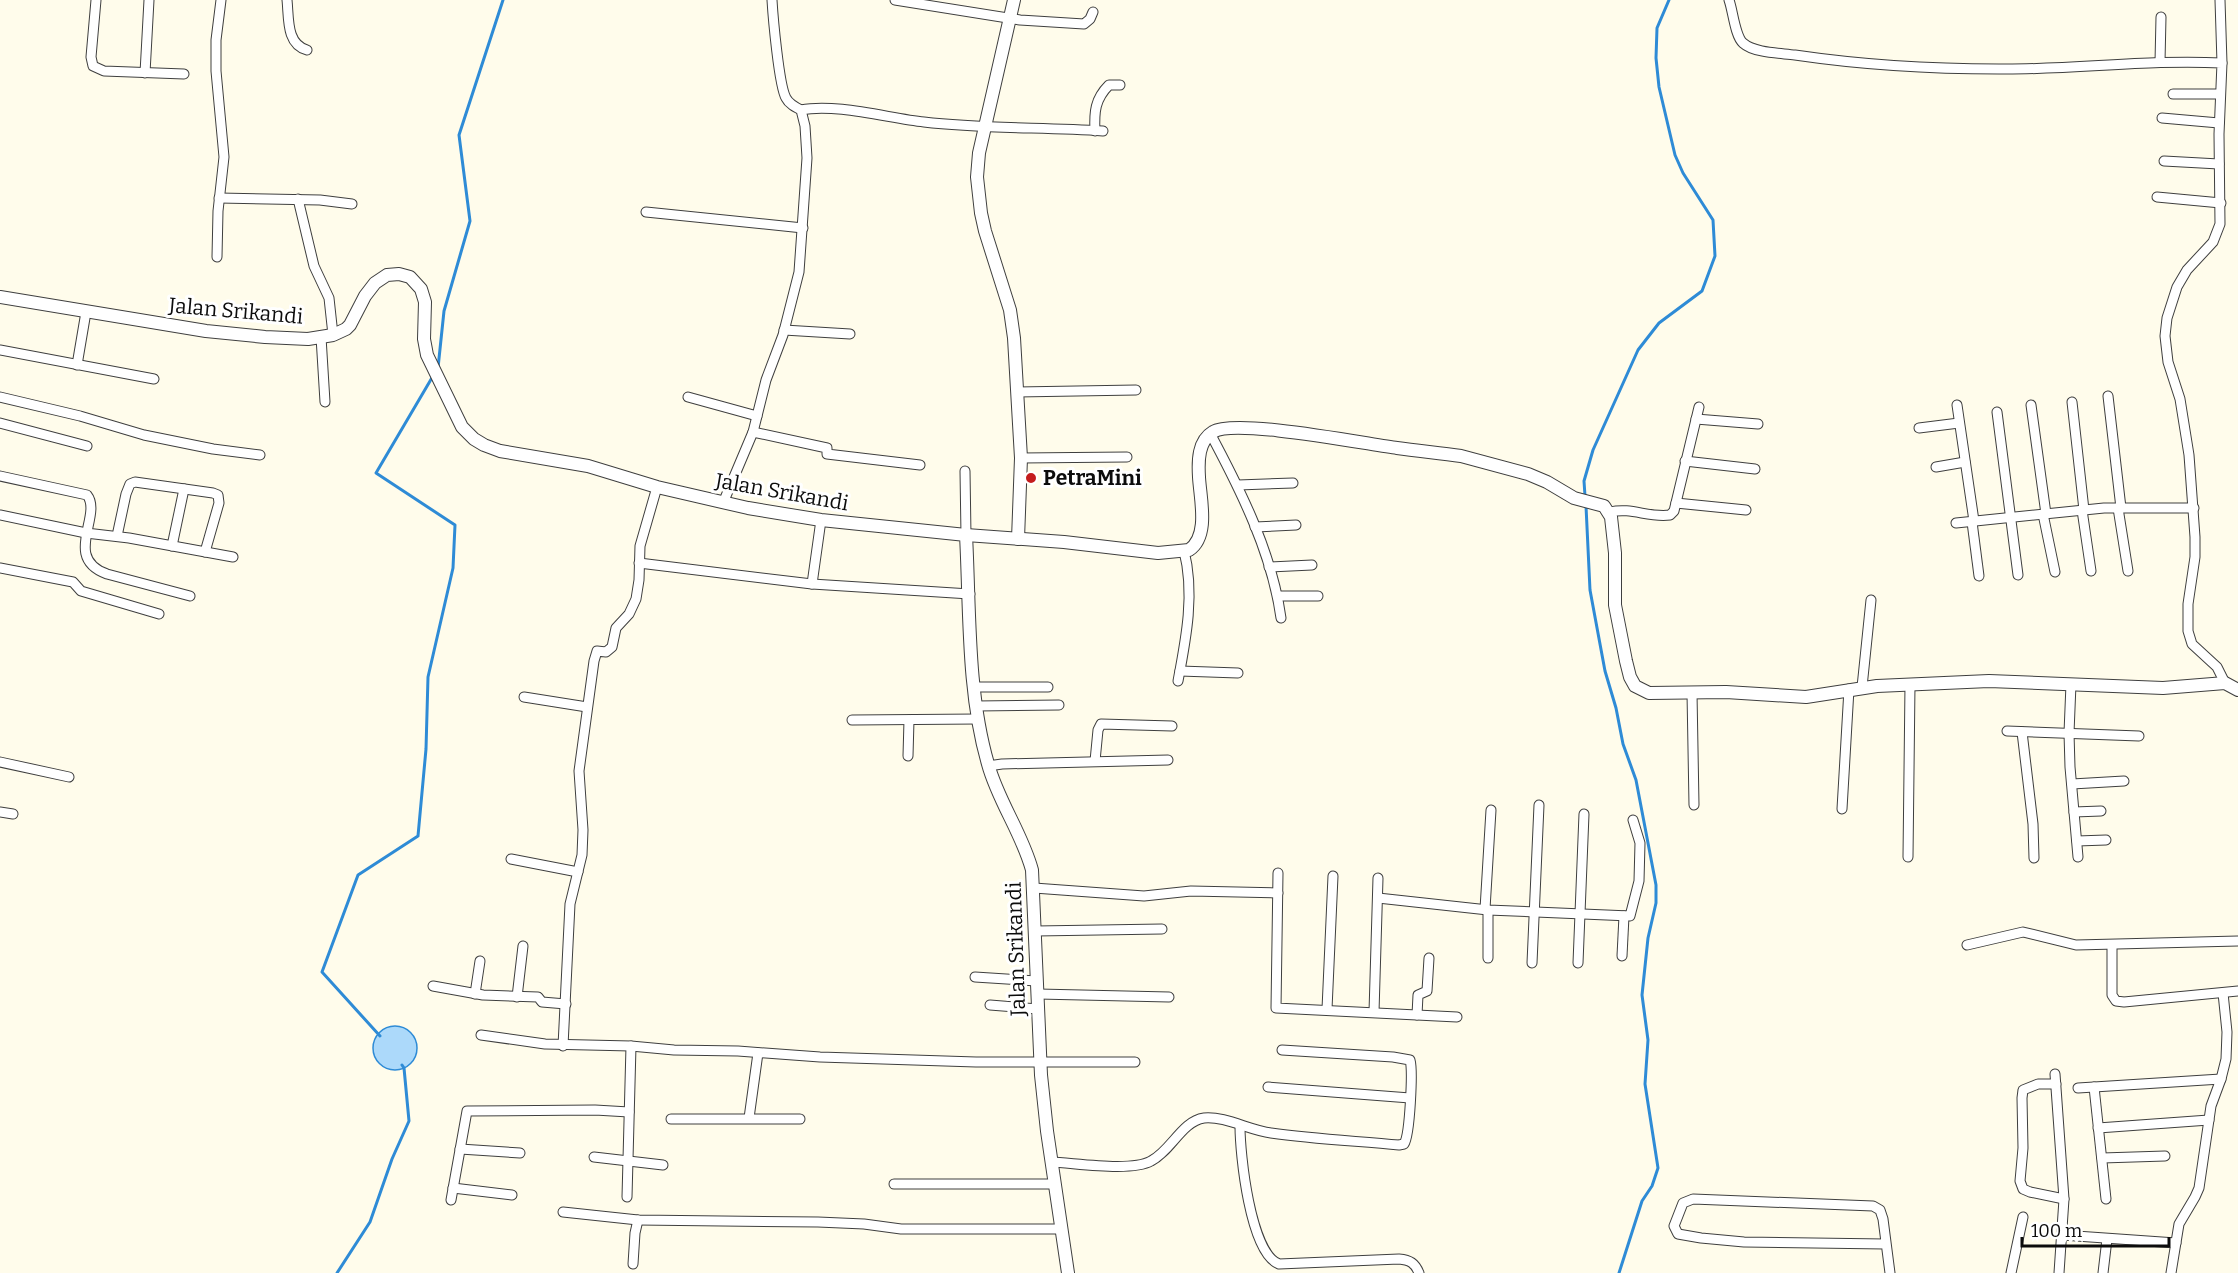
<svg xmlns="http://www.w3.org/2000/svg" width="2238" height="1273" font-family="Bitter,serif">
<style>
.water{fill:#acd9fa;stroke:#2e8bd6;stroke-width:1.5}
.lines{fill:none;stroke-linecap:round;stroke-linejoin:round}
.stream{stroke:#2e8bd6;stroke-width:3}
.minor-casing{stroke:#3f3f3f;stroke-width:11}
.tertiary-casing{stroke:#3f3f3f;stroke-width:14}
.minor{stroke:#fff;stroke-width:9}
.tertiary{stroke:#fff;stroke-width:12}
.poi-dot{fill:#c41c1c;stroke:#fff;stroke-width:2}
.labels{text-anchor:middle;stroke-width:6;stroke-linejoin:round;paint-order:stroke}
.street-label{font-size:21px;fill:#0c0c0c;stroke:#fff}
.poi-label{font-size:21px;font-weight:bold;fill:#0c0c0c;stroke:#fff;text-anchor:start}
</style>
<rect width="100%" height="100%" fill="#fffceb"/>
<!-- water -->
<circle class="water" cx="395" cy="1048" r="22"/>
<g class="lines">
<!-- stream -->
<g class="stream">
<path d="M438,368L444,311L470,221L459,135L503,0"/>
<path d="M1585,496L1584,481L1593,450L1638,350L1659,323L1702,291L1715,256L1713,220L1683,173L1675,155L1659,87L1656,58L1657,28L1669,0"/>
<path d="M1586,506L1590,590L1605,671L1616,708L1623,744L1636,780L1656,885V903L1648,938L1642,995L1648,1040L1645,1084L1658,1168L1652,1186L1642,1201L1619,1273"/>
<path d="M380,1036L322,972L358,875L418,836L426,749L428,677L453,568L455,525L376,473L433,376"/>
<path d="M337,1273L370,1222L392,1159L409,1121L404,1068L402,1065"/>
</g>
<defs>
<g id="minor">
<path d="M96,0L91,57L93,66L104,71L184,74"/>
<path d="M287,0C289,18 286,44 307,50"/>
<path d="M895,0L1020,20L1084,24L1090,19L1093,12"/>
<path d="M1729,0C1733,11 1735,36 1743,43C1754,53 1780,53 1795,55C1863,65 1931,69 1999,69C2074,70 2148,59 2222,63L2219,134L2220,224L2213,242L2187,270L2177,287L2167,318L2165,336L2168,362L2180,399L2189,455L2195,537V557L2188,604V631L2192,644L2217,667L2225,683"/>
<path d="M2220,0L2222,63"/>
<path d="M2160,62L2161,17"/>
<path d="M145,73L149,0"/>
<path d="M2173,94H2220"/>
<path d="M801,110C835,103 888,118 924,122C983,129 1043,127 1103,131"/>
<path d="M2162,118L2219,123"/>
<path d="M1095,131C1094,112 1095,99 1109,85H1120"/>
<path d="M2164,161L2219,164"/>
<path d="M2157,197L2221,203"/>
<path d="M219,198L320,200L352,204"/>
<path d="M298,199L314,266L329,298L333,335"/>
<path d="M646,212L803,228"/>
<path d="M217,257L218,211L224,157L216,71V40L221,0"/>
<path d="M784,330L850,334"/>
<path d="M321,337L325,402"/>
<path d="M0,350L154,379"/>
<path d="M77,365L86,312"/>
<path d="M1017,392L1136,390"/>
<path d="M2108,396L2121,508"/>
<path d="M0,397L80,416L144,435L213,449L260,455"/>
<path d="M688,397L757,416"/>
<path d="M2072,402L2084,510"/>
<path d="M1957,405L1974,521"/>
<path d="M2031,405L2046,514"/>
<path d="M1997,412L2018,575"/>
<path d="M1696,419L1758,424"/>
<path d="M0,423L87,446"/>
<path d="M1919,428L1959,423"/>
<path d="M753,432L827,448V454L920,465"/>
<path d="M1210,433C1241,491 1272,553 1281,618"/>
<path d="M1021,458L1127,457"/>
<path d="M1685,461L1755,469"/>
<path d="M1936,467L1965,462"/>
<path d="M965,471L966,535"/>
<path d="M0,476L87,495C103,515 62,558 107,574L190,596"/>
<path d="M1238,485L1293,483"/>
<path d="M723,503L753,432L766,380L783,335L799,272L807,158L805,126L801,110C795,107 789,104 786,98C779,86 773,17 772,0"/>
<path d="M1676,503L1746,510"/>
<path d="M2118,508L2128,571"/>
<path d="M2082,510L2091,571"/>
<path d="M1610,512C1632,507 1648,518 1670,515L1674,511L1699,407"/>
<path d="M2043,514L2055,572"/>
<path d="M0,515L86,533L129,538L233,557"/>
<path d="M1972,522L1979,576"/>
<path d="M1956,523L2104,508H2194"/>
<path d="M1255,527L1296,525"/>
<path d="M117,536L126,494L130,484L135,482L213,493L218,495L219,503L205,552"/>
<path d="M172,546L184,489"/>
<path d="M639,563L812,584L970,594"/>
<path d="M1269,567L1312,565"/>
<path d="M0,568L73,582L81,591L159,614"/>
<path d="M812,584L821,520"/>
<path d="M1278,596H1318"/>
<path d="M1180,671L1238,673"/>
<path d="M1178,681C1186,639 1195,593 1184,551"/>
<path d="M2071,684L2069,733L2070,767L2078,857"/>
<path d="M975,687H1048"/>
<path d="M1862,687L1871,600"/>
<path d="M1692,693L1694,805"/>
<path d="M524,697L587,707"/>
<path d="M976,706L1059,705"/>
<path d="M852,720L978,719"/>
<path d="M2007,731L2139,736"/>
<path d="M2022,732L2033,824L2034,858"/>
<path d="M908,756L909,720"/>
<path d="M1095,761L1098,730L1101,724L1172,726"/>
<path d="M0,762L69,777"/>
<path d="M988,766L1002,764L1168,760"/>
<path d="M2072,784L2124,781"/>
<path d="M1842,809L1849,689"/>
<path d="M0,812L13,814"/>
<path d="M2074,812L2101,811"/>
<path d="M2077,841L2106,840"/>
<path d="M1908,857L1910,685"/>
<path d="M511,859L578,872"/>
<path d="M1278,873L1276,1008L1457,1017"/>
<path d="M1034,888L1144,896L1191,891L1278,893"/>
<path d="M1378,898L1488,910L1630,916L1639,881L1640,843L1633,820"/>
<path d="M1485,909L1491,810"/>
<path d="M1488,910V958"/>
<path d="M1036,931L1162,929"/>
<path d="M1967,945L2023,932L2076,945L2238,941"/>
<path d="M2112,945V995L2116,1001L2124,1002L2238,991"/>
<path d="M1622,956L1624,916"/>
<path d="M1532,963L1539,805"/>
<path d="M1578,963L1584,814"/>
<path d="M975,977L1037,981"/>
<path d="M433,986L483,995L538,997L542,1002L566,1004"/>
<path d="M475,994L480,961"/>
<path d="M1038,994L1169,997"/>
<path d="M517,997L523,946"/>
<path d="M990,1005L1038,1009"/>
<path d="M1327,1009L1333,876"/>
<path d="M1374,1012L1378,878"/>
<path d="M1417,1015L1418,995L1427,991L1429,958"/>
<path d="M481,1035L545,1044L631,1046L674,1050L738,1051L820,1057L976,1062H1135"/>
<path d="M563,1046L570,904L582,855L583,830L579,771L594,661L597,651L606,652L612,647L616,628L629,614L636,599L639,580L640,546L657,487"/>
<path d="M2055,1074L2064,1199L2059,1273"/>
<path d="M2056,1084H2038L2023,1090L2022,1098L2023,1148L2020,1181L2023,1189L2030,1192L2064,1199"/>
<path d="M1268,1087L1410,1098"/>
<path d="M2094,1087L2106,1199"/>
<path d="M2078,1088L2221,1079"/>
<path d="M749,1118L758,1053"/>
<path d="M671,1119H800"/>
<path d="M1240,1126C1240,1154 1250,1253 1279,1264L1399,1259C1410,1260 1415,1263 1419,1273"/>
<path d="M2098,1128L2209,1120"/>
<path d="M460,1149L520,1153"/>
<path d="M594,1157L663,1165"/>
<path d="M2102,1158L2165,1156"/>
<path d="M1051,1162C1076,1163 1131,1172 1151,1161C1171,1151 1182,1121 1204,1118C1225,1116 1249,1130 1271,1133C1313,1139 1357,1141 1399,1145L1404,1144C1410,1135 1413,1070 1410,1060L1393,1057L1282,1050"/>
<path d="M894,1184H1055"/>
<path d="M453,1188L512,1195"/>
<path d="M627,1197L631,1046"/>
<path d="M451,1200L467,1111L595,1110L629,1112"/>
<path d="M563,1212L638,1220L818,1222L864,1224L901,1229H1061"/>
<path d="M2062,1235L2176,1243"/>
<path d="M1885,1244L1744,1242L1701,1238L1678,1234L1674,1226L1683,1203L1693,1199L1873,1206L1880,1210L1883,1219L1890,1273"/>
<path d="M633,1264L635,1233L638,1220"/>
<path d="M2011,1273L2023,1217"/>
<path d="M2103,1273L2107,1239"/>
<path d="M2171,1273L2179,1224L2195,1197L2199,1188L2211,1106L2221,1079L2226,1059L2227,1032L2223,993"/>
</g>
<g id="tertiary">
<path d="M1014,0L979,153L977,177L981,213L985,231L1010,310L1014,338L1021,458L1018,539"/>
<path d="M0,297L206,331L265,337L308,339L333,335L346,329L350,325L365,296L375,283L387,275L399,274L410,277L421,289L425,302L424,339L427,355L462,427L474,439L484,445L500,451L588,466L657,487L748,508L821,520L966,535C970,610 967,692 988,764C998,801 1022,833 1032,870L1041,1075L1047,1131L1068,1273"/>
<path d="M966,535L1064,542L1158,553L1189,550C1210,536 1200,498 1199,477C1198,461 1198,441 1213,432C1235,418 1366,444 1397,448C1418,451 1440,453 1461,456L1528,474L1547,482L1574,498L1604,506L1611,517L1615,553V605L1626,661L1630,677L1635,686L1649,693L1726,692L1806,697L1877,686L1989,681L2163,688L2225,683L2238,690"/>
</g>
</defs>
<!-- minor casing -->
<use href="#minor" class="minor-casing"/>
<!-- tertiary casing -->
<use href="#tertiary" class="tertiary-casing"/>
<!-- minor -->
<use href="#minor" class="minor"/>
<!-- tertiary -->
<use href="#tertiary" class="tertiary"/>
</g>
<!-- markers -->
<circle class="poi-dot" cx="1031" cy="478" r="6"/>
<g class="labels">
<!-- street labels -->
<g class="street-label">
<text transform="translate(236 311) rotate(5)" y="7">Jalan Srikandi</text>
<text transform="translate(782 492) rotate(10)" y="7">Jalan Srikandi</text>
<text transform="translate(1016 949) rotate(-92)" y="7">Jalan Srikandi</text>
</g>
<!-- poi labels -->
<g class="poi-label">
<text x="1043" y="485">PetraMini</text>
</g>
</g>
<!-- scale -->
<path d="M2022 1237v9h147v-9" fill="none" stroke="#0c0c0c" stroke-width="3"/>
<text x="2031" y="1237" font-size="18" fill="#0c0c0c" stroke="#ffffff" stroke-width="4.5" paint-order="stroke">100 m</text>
</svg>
